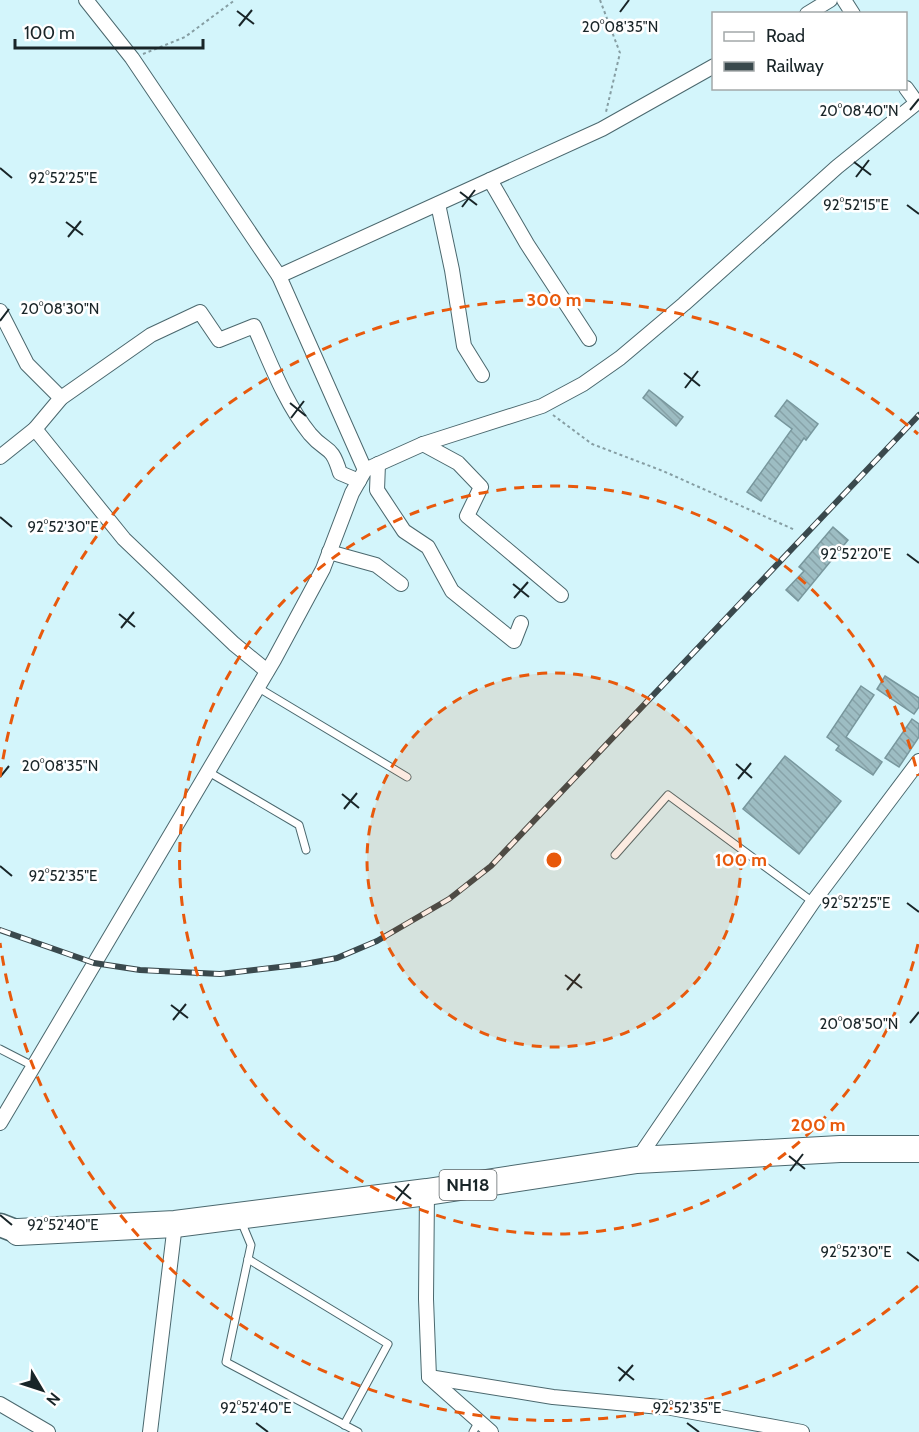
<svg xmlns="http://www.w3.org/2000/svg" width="919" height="1432" font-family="Cabin,sans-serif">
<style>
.building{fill:url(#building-back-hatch);stroke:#78979d;stroke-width:1.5}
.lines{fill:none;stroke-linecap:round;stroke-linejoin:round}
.lane-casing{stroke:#4b686e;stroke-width:9}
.street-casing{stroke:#4b686e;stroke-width:16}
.primary-casing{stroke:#4b686e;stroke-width:25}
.highway-casing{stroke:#4b686e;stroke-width:28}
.path{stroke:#869ea3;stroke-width:2;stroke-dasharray:3 3;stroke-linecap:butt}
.lane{stroke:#fff;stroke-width:7}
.street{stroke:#fff;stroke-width:14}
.primary{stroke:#fff;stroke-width:22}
.highway{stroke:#fff;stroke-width:26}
.rail-casing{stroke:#3a494d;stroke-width:6}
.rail{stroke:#fff;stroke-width:4;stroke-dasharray:11;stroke-linecap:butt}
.ticks{fill:none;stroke:#192528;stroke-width:2}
.ring{fill:none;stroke:#e8590c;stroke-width:3;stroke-dasharray:10 8}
.labels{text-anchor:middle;stroke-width:5;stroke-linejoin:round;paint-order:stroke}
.shield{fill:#fff;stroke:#5e6668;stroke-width:1.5}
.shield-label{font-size:18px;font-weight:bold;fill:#192528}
.ticks-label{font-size:15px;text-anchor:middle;fill:#192528;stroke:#fff;stroke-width:5;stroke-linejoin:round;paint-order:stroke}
.centre{fill:#e8590c;stroke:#fff;stroke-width:3}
.ring-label{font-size:18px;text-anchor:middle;font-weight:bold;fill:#e8590c;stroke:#fff;stroke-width:5;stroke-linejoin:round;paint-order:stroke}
</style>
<defs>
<pattern id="building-back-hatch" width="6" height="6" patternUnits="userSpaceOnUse" patternTransform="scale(1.5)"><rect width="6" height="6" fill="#9dbdc3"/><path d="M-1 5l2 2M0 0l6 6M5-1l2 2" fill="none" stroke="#87a2a8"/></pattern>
</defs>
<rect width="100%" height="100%" fill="#d3f5fb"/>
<!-- building -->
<g class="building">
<path d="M649,390L683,417L676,426L643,398Z"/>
<path d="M787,400L818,424L806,440L804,438L761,501L747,492L792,429L775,416Z"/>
<path d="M833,527L848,540L798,601L786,590L804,571L799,567Z"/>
<path d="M885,676L919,698V707L914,714L877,689Z"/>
<path d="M861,686L874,695L846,737L882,762L873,775L836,750L839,746L827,737Z"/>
<path d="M912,719L919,724V737L899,767L885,758Z"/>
<path d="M785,756L841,801L799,854L743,809Z"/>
</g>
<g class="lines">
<defs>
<g id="lane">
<path d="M257,687L407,777"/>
<path d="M207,771L299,825L306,850"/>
<path d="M615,855L668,795L813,902"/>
<path d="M0,1049L33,1066"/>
<path d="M241,1221L251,1245L226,1362L358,1432"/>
<path d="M248,1259L388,1344L344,1425"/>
<path d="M473,1432L479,1421"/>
</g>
<g id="street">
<path d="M86,0L132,58L279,276L365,470"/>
<path d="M844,0L853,14"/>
<path d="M807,14L830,0"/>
<path d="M906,88L917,103"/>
<path d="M490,180L527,244L589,339"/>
<path d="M438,204L452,270L464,346L482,375"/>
<path d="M279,276L602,129L714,66"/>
<path d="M0,311L27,364L61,398"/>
<path d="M35,429L124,539L234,644L267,671"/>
<path d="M423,444L458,463L481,487L467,516L561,595"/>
<path d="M0,457L35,429L61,398L151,335L200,312L219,340L254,326C270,362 285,403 310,434C327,454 331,443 340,473L359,481"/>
<path d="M378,464L377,490L404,531L428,547L452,591L514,641L521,623"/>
<path d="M329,552L376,565L401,584"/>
<path d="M0,1123L274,660L323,569L352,493L365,470L423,444L542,406L583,384L620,358L684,304L837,167L919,101"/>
<path d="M637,1160L813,902L919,761"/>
<path d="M427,1192L426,1299L429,1377L491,1432"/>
<path d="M429,1377L553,1397L671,1408L802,1432"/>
<path d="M0,1404L48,1432"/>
<path d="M150,1432L175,1224"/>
</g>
<path id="primary" d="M0,1225L18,1232"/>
<path id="highway" d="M18,1232L175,1224L427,1192L637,1160L840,1149H919"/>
</defs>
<!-- lane casing -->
<use href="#lane" class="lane-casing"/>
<!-- street casing -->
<use href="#street" class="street-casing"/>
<!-- primary casing -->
<use href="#primary" class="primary-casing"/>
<!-- highway casing -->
<use href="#highway" class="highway-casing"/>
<!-- path -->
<g class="path">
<path d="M600,0L620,53L606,112"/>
<path d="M143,54L185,37L235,0"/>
<path d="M553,415L592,444L663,471L795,530"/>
</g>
<!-- lane -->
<use href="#lane" class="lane"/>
<!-- street -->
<use href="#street" class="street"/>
<!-- primary -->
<use href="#primary" class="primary"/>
<!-- highway -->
<use href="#highway" class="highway"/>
<defs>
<path id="rail" d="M0,930L94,963L140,970L220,974L305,964L337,958L377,941L449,899L491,866L919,415"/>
</defs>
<!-- rail casing -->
<use href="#rail" class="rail-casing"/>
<!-- rail -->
<use href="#rail" class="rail"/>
</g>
<!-- ticks -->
<path class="ticks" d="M237,11L254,24M620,12L629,0M239,26L252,10M910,110L919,99M854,162L871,175M0,168L12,178M856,177L869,160M460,192L477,205M907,205L919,214M462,207L475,190M66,222L83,235M68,237L81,221M0,321L9,309M684,373L700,386M685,388L698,371M290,403L306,416M291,418L304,401M0,517L12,527M907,554L919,563M513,584L529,597M514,598L528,582M119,614L135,627M121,628L134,612M736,764L752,778M0,777L9,766M738,779L751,763M342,794L359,808M344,809L357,793M0,866L12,876M907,903L919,912M565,975L582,988M567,990L580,974M171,1005L188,1018M173,1020L186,1004M910,1023L919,1012M789,1156L805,1169M790,1171L803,1154M395,1186L411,1199M396,1201L409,1184M0,1215L12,1225M907,1252L919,1261M618,1367L634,1380M619,1381L633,1365M256,1423L268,1432M687,1423L699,1432"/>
<!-- distance rings -->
<circle cx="554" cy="860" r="187" fill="#e8590c" fill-opacity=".12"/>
<g class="ring">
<circle cx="554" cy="860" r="187"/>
<path d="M918 944A374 374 0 1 1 918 776"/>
<path d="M918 1286A560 560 0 0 1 0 943M0 777A560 560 0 0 1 918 434"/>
</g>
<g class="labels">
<!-- shield labels -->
<rect class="shield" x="439.5" y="1170" width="57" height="30" rx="4.5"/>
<g class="shield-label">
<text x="468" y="1191">NH18</text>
</g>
</g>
<g class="ticks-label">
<text x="620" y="32">20°08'35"N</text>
<text x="859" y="116">20°08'40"N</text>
<text x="63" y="183">92°52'25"E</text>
<text x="856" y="210">92°52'15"E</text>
<text x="60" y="314">20°08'30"N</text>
<text x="63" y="532">92°52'30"E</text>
<text x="856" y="559">92°52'20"E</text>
<text x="60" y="771">20°08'35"N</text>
<text x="63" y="881">92°52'35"E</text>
<text x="856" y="908">92°52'25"E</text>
<text x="859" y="1029">20°08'50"N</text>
<text x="63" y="1230">92°52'40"E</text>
<text x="856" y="1257">92°52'30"E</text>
<text x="256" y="1413">92°52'40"E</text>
<text x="687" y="1413">92°52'35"E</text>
</g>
<circle cx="554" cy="860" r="9" class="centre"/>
<g class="ring-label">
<text x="554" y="306">300 m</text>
<text x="741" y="866">100 m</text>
<text x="818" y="1131">200 m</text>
</g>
<!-- legend -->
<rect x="712" y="12" width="195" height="78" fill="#ffffff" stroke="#a3a8a9" stroke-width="1.5"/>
<rect x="724" y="32" width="30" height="9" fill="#ffffff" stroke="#a3a8a9" stroke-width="1.5"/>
<text x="766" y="42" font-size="18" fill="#192528">Road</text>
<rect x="724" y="62" width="30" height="9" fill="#3a494d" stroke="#a3a8a9" stroke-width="1.5"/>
<text x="766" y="72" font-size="18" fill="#192528">Railway</text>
<!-- north arrow -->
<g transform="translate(42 1390) rotate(129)" stroke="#ffffff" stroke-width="4.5" paint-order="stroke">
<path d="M0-4.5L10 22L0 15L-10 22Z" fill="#192528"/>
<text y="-9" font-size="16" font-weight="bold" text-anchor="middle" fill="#192528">N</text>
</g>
<!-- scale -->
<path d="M15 39v9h188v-9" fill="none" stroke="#192528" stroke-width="3"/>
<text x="24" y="39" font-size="18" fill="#192528" stroke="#ffffff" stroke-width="4.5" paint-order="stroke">100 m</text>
</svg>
